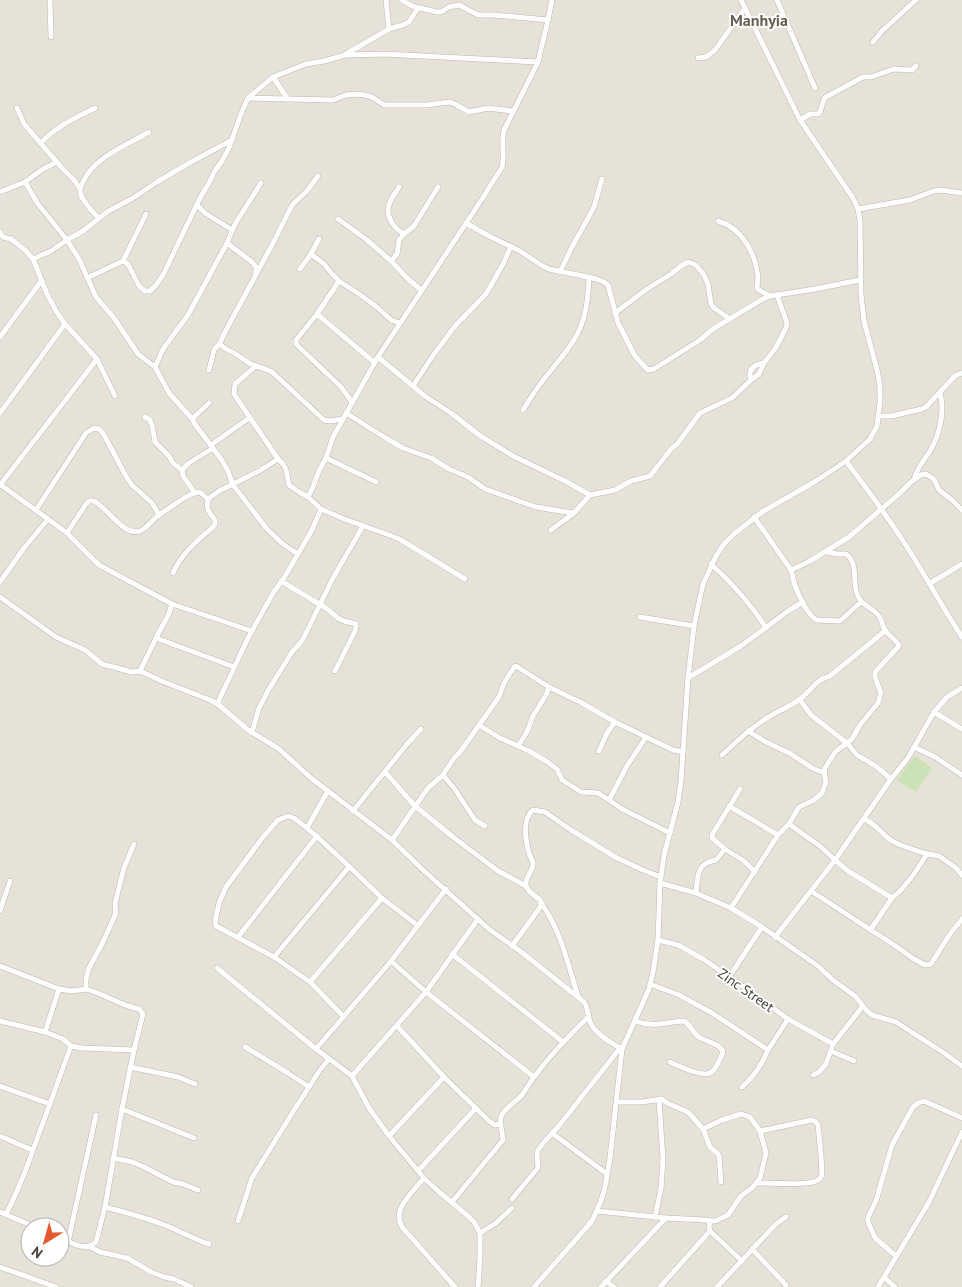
<svg xmlns="http://www.w3.org/2000/svg" width="962" height="1287" font-family="'PT Sans',sans-serif">
<style>
.residential{fill:#e6e2d7;fill-rule:evenodd}
.green{fill:#cae2b5}
.lines{fill:none;stroke-linecap:round;stroke-linejoin:round}
.minor-casing{stroke:#bdb8ac;stroke-width:6}
.minor{stroke:#fff;stroke-width:5}
.labels{text-anchor:middle;stroke-width:4;stroke-linejoin:round;paint-order:stroke}
.street-label{font-size:14px;fill:#454137;stroke:#fff}
.quarter-label{font-size:16px;font-weight:bold;fill:#665f50;stroke:#fff}
</style>
<rect width="100%" height="100%" fill="#f2f0e8"/>
<!-- residential -->
<path class="residential" d="M0,0H962V1287H0ZM30,1227H60V1257H30Z"/>
<!-- green -->
<path class="green" d="M915,756L932,768L916,792L897,780Z"/>
<g class="lines">
<defs>
<g id="minor">
<path d="M50,0L51,37"/>
<path d="M386,0L389,29"/>
<path d="M402,0L412,6L437,12H441L449,7L459,5L478,15H494L548,20"/>
<path d="M777,0L815,88"/>
<path d="M873,42L882,31L916,0"/>
<path d="M346,54L389,29L403,25L409,22L418,8"/>
<path d="M698,58L706,57L715,50L745,8"/>
<path d="M273,77L287,98"/>
<path d="M248,98L333,100L346,95L355,94L365,95L372,97L384,105H426L450,102L455,104L469,112L488,108L513,111"/>
<path d="M17,108L24,124L62,168L75,181L80,189"/>
<path d="M800,120L810,114H818L820,112L824,99L826,97L863,77H871L894,69L912,70L916,66"/>
<path d="M41,143C54,127 76,118 95,108"/>
<path d="M318,176L307,191L293,204L288,213L272,245L225,332L220,343C223,349 227,349 232,352C239,355 243,360 249,363C257,367 265,368 272,372L324,420L330,421L343,419"/>
<path d="M25,182L38,204L67,240L83,231L107,212L133,198L157,182L191,162L232,140"/>
<path d="M399,187C396,192 392,197 390,202C384,214 393,228 404,234"/>
<path d="M0,192L25,182L43,169L57,162"/>
<path d="M197,205L205,213L232,230"/>
<path d="M858,209L910,200L934,191L940,190L962,193"/>
<path d="M99,218C93,213 79,197 80,190C80,187 82,185 83,182C94,157 127,145 149,132"/>
<path d="M338,219L367,240L391,261L406,277L421,290"/>
<path d="M718,221C742,228 755,253 758,276C758,280 757,284 757,288L759,290L770,296"/>
<path d="M466,223L489,236L520,251L541,265L549,269L597,279L604,282L608,285L618,323L635,356L646,368L648,370L654,369L700,340L713,329L763,299L770,296L815,289L860,280"/>
<path d="M0,232L3,237L11,239L25,250L33,259L47,294L56,311L65,324L97,359L115,396"/>
<path d="M311,254L324,264L333,275L339,281L362,296L378,308L391,320L399,323"/>
<path d="M33,259L51,251L67,240L79,259L96,297L114,318L138,354L155,367L169,393L193,420"/>
<path d="M123,261L146,214"/>
<path d="M391,261L397,254L399,240L404,234L414,226L438,187"/>
<path d="M300,269L311,254L319,239"/>
<path d="M560,272L572,247L594,207L602,179"/>
<path d="M256,274V267L252,262L227,243L235,224L261,183"/>
<path d="M87,278L123,261L128,264L139,286L145,291H150L156,285L163,275L200,198L210,181L214,172L222,161L229,148L241,114L248,98L273,77L306,64L324,61L345,55L384,54L538,62"/>
<path d="M339,281L317,314L296,340V344L341,387L352,402"/>
<path d="M615,313L647,289L671,274L681,266L688,262L696,265L704,275L708,284L711,304L714,308L730,319"/>
<path d="M317,314L375,363"/>
<path d="M0,337L42,280"/>
<path d="M378,357L426,397L451,413L479,435L513,456L567,482L590,495"/>
<path d="M256,366L235,384L234,394L278,459C289,468 286,474 289,485L299,492L308,497L312,489L319,471L326,458L333,437L378,357L482,199L502,167C505,155 501,142 504,130L538,62L548,20L552,0"/>
<path d="M155,367L163,349L188,315L227,243"/>
<path d="M209,370L214,350L220,343"/>
<path d="M751,380C747,369 755,364 764,363"/>
<path d="M413,386L434,354L455,326L486,294L503,264L511,246"/>
<path d="M209,403L193,418V420L194,423L221,459L228,471L233,485L267,529L284,545L298,554"/>
<path d="M523,410C532,395 541,382 552,369C560,359 569,349 575,338C586,320 588,299 589,278"/>
<path d="M0,413L65,324"/>
<path d="M346,413L384,437L403,448L431,458L449,469L468,477L485,489L536,507L573,513"/>
<path d="M879,416H891L922,409L926,407L953,378L956,375L962,373"/>
<path d="M145,417L150,420L152,425L155,442L169,456L173,463L182,470"/>
<path d="M211,445L249,418"/>
<path d="M326,458L376,482"/>
<path d="M846,461C869,492 892,522 912,555C929,582 944,610 962,637"/>
<path d="M914,479C918,466 923,462 930,451C940,434 945,411 940,393"/>
<path d="M0,485L97,359"/>
<path d="M1,485L67,533L99,565L172,604L168,616L159,632L140,671"/>
<path d="M195,493L183,476L182,470L189,463L213,448"/>
<path d="M308,497L321,509L344,519L392,536L401,540L465,579"/>
<path d="M36,510L86,433L94,428L99,429L103,433L127,478L133,486L152,503L159,515"/>
<path d="M754,517L791,570L810,561L849,537L900,493L910,483L921,475L926,474L932,478L935,481L939,490L952,500L962,510"/>
<path d="M551,530L574,513L590,495L615,490L631,481L650,476L671,449L678,443L700,413L732,398L751,380L759,374L764,363L775,349L786,328L787,323L777,295"/>
<path d="M67,533L86,504C88,502 89,500 92,501C103,501 123,538 140,531C147,528 152,520 158,516C165,511 191,491 199,492C202,493 205,497 208,499L219,491L259,471L278,459"/>
<path d="M711,564C732,583 751,604 766,628"/>
<path d="M791,570C794,586 803,610 816,620L840,621L861,602"/>
<path d="M173,573C181,554 197,541 212,528L215,524V520C209,512 206,510 208,499"/>
<path d="M281,581L326,608L338,618L344,621L356,624V627L355,631L335,671"/>
<path d="M0,582L24,548L48,519"/>
<path d="M929,584L962,564"/>
<path d="M0,597L56,637L85,650L102,664L132,672L140,671L164,682L210,700L219,705L248,730L279,749L311,778L392,840L423,870L442,887L490,930L520,951L584,1002C589,1008 587,1017 591,1024C597,1035 611,1043 622,1049"/>
<path d="M172,604L252,631"/>
<path d="M640,617L694,626"/>
<path d="M156,638L234,667"/>
<path d="M688,678L741,646L788,611L803,602"/>
<path d="M800,700L811,715L847,743L857,755L877,767L891,779"/>
<path d="M219,705V700L248,638L273,593L284,578L312,530L321,509"/>
<path d="M934,712L962,729"/>
<path d="M479,725L498,737L529,751L546,761L557,769L562,780L581,792L598,793L609,800"/>
<path d="M748,731L764,741L791,754L812,768L824,773"/>
<path d="M252,732L259,708L269,689L292,652L301,642L304,637L333,578L363,526"/>
<path d="M646,737L627,766L609,800L622,809L670,833"/>
<path d="M518,746L527,732L533,716L546,695L549,687"/>
<path d="M914,747L935,757L962,775"/>
<path d="M599,751L607,733L615,722L673,750L683,752"/>
<path d="M722,755C736,742 750,728 767,718C777,711 790,707 800,699C811,691 816,679 830,676L885,631"/>
<path d="M385,772L415,806L453,837L498,871L526,886L529,891L541,901V906L512,946"/>
<path d="M443,775L454,788L475,820L485,826"/>
<path d="M740,789L712,835V838L725,849L744,861L755,872"/>
<path d="M729,806L778,835"/>
<path d="M353,811L407,744L421,729"/>
<path d="M863,819C877,823 882,836 894,842C904,847 917,851 928,854C932,855 935,855 939,856L956,868L962,875"/>
<path d="M789,824L821,847L835,860L848,871L892,898"/>
<path d="M307,828L328,791"/>
<path d="M392,840L428,788L443,775L454,758L460,752L499,697L504,683L514,667L516,666L549,687L580,702L615,722"/>
<path d="M660,883L696,893L731,908L762,927L818,966L834,981L855,996L867,1011L872,1015L896,1022L944,1053L962,1066"/>
<path d="M526,886C524,876 534,871 533,864C533,862 531,857 530,856C526,844 521,819 533,810L545,812L571,830L617,858L643,870L661,877"/>
<path d="M811,891L897,947L914,959L925,965L931,964L950,934L962,919"/>
<path d="M696,893C698,875 696,864 716,860L725,849"/>
<path d="M541,903C561,930 568,965 578,996"/>
<path d="M731,908L778,835L789,824L799,807L814,800L822,793L826,782L824,773L825,768L835,752L852,739L860,725L878,703L881,693L875,677V672L898,647L899,645C895,639 889,636 885,630C882,626 882,620 879,616C872,607 861,606 857,594C852,581 859,564 846,554H837L827,552"/>
<path d="M0,911L10,881"/>
<path d="M871,929L892,898L901,890L914,874L927,854"/>
<path d="M238,937L317,836"/>
<path d="M775,937L835,860L891,779L908,758L934,712L947,697L962,688"/>
<path d="M658,940L678,945L703,959L738,983L788,1019L833,1044"/>
<path d="M452,954L563,1042"/>
<path d="M274,957L349,867"/>
<path d="M391,961L426,992L534,1077"/>
<path d="M0,966L59,989L72,991L86,989L98,993L125,1005L139,1009L143,1014L134,1050L82,1048L71,1046L63,1039L45,1032L0,1021"/>
<path d="M217,968L316,1049L352,1076L369,1108L389,1136L424,1178L439,1192L468,1216L474,1222L480,1233V1258L478,1287"/>
<path d="M729,977L762,927"/>
<path d="M310,982L382,898L417,925"/>
<path d="M650,984L679,995L712,1013L768,1050L788,1019"/>
<path d="M86,989V979L89,968L104,940L116,913L115,903L124,868L134,844"/>
<path d="M344,1017L310,982L274,957L216,926L215,922L219,903L226,887L263,837L278,820L288,816L294,818C326,842 353,871 382,898"/>
<path d="M635,1021C654,1028 665,1022 684,1021C691,1025 692,1033 699,1037C707,1042 719,1043 723,1052C721,1057 715,1071 710,1073C702,1077 678,1066 670,1062"/>
<path d="M397,1026L444,1077"/>
<path d="M45,1032L59,989"/>
<path d="M245,1047L288,1073L309,1087"/>
<path d="M316,1049L391,961L446,889"/>
<path d="M831,1051L854,1061"/>
<path d="M130,1067L178,1077L195,1084"/>
<path d="M813,1075L819,1072L826,1064L833,1044L863,1006"/>
<path d="M352,1076L426,992L478,919"/>
<path d="M0,1086L50,1104"/>
<path d="M742,1087C755,1075 761,1066 768,1050"/>
<path d="M122,1109L194,1138"/>
<path d="M703,1129L710,1147L717,1153L719,1156L721,1182"/>
<path d="M552,1133L607,1174"/>
<path d="M0,1136L32,1150"/>
<path d="M389,1136L444,1077L489,1121L495,1125L500,1124"/>
<path d="M113,1158L132,1162L142,1166L173,1182L183,1184L198,1190"/>
<path d="M418,1171L476,1108"/>
<path d="M424,1178C414,1191 391,1209 402,1227L455,1287"/>
<path d="M757,1183C771,1183 805,1186 816,1181C820,1179 820,1179 822,1175L821,1154L818,1125L816,1122L812,1120L760,1131"/>
<path d="M512,1199L537,1169L538,1167L537,1155L538,1150L545,1141L558,1127L620,1048"/>
<path d="M452,1202L503,1140C503,1132 499,1125 501,1117C505,1107 515,1103 522,1095C526,1089 530,1082 535,1076C551,1054 570,1035 589,1016"/>
<path d="M105,1207C124,1212 143,1217 162,1224C178,1230 193,1239 209,1244"/>
<path d="M597,1211L666,1218L705,1220L710,1221H715L728,1215L741,1196L752,1188L760,1178L766,1153L760,1131L750,1117L741,1114L722,1120L703,1129L688,1112L667,1103L662,1099L642,1102H617"/>
<path d="M0,1212L35,1227"/>
<path d="M6,1214L13,1200L25,1172L71,1046"/>
<path d="M655,1217L661,1189L663,1159L659,1099"/>
<path d="M238,1221L252,1178L296,1107L320,1070L329,1059"/>
<path d="M710,1221L709,1227L710,1231L742,1261"/>
<path d="M480,1233L496,1223L512,1208"/>
<path d="M60,1238C71,1243 86,1252 96,1242L105,1207L122,1109L134,1050"/>
<path d="M68,1242L96,1115"/>
<path d="M90,1247L100,1252L127,1258L151,1272L164,1277L174,1279L191,1287"/>
<path d="M752,1249L786,1285"/>
<path d="M896,1256L875,1238L868,1222V1217L876,1201L892,1145L913,1107L918,1103L924,1101L962,1118"/>
<path d="M0,1267L56,1287"/>
<path d="M884,1277L895,1287"/>
<path d="M606,1281L614,1287"/>
<path d="M534,1287L571,1245L592,1221L601,1201L605,1187L610,1158L622,1049L649,989L653,972L658,940L660,883L664,855L678,802L681,781L688,678L694,626L703,584L716,556L724,544L734,534L762,512L816,481L846,461L870,439L877,426L880,402V386L877,370L864,321L861,294L860,220L858,209L853,198L800,120L741,0"/>
<path d="M601,1287L666,1218"/>
<path d="M660,1287L710,1231"/>
<path d="M717,1287L776,1224L786,1217"/>
<path d="M878,1287L929,1202L962,1132"/>
</g>
</defs>
<!-- minor casing -->
<use href="#minor" class="minor-casing"/>
<!-- minor -->
<use href="#minor" class="minor"/>
</g>
<g class="labels">
<!-- street labels -->
<g class="street-label">
<text transform="translate(746 990) rotate(35)" y="5">Zinc Street</text>
</g>
<!-- quarter labels -->
<g class="quarter-label">
<text x="759" y="26">Manhyia</text>
</g>
</g>
<!-- north arrow -->
<g transform="translate(45 1242) rotate(217)"><circle r="24" fill="#ffffff" stroke="#b5b3af"/>
<path d="M0-4L9 19L0 12L-9 19Z" fill="#e45a2e"/>
<text y="-8" font-size="14" font-weight="bold" text-anchor="middle" fill="#454137">N</text>
</g>
</svg>
